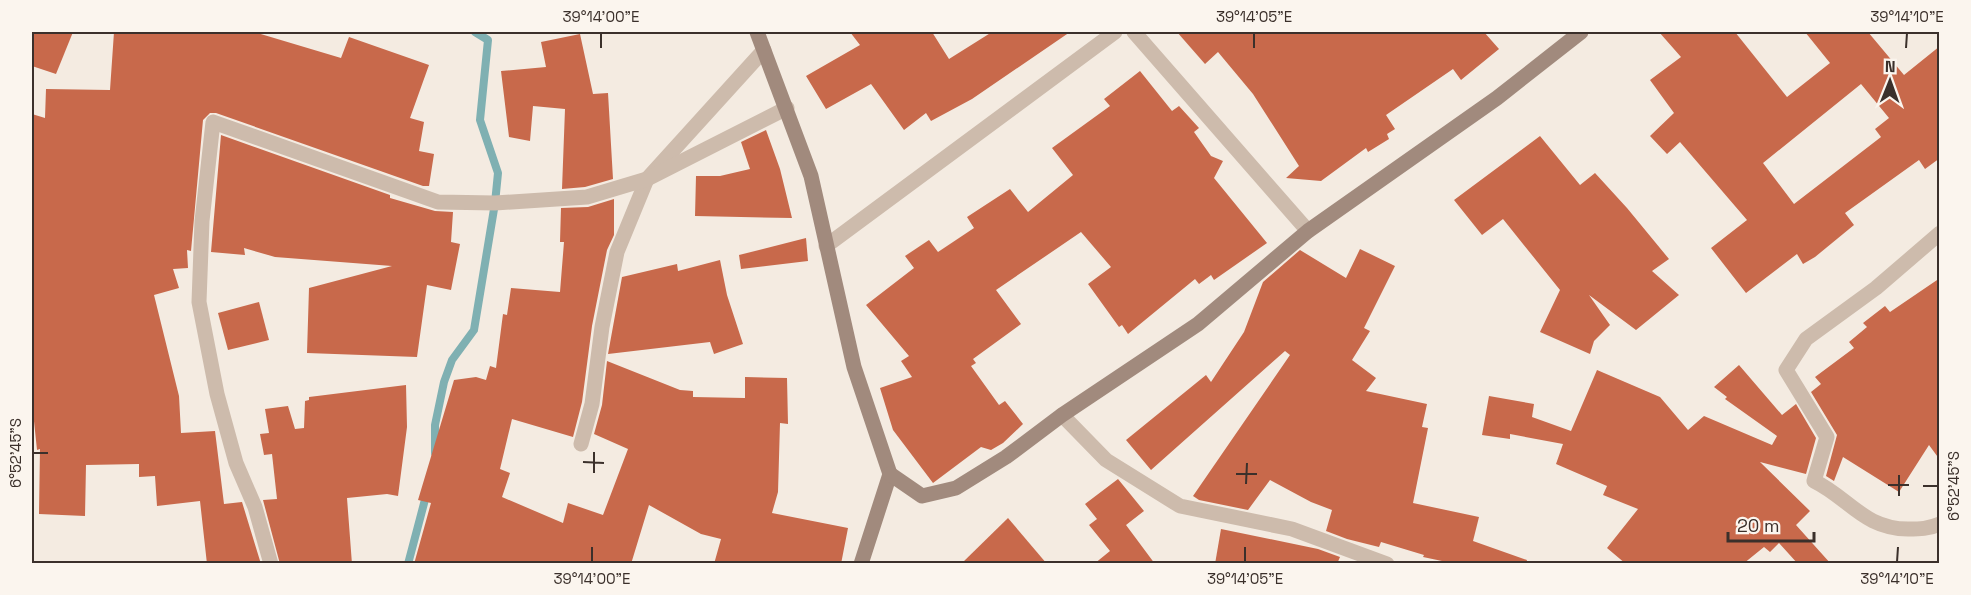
<svg xmlns="http://www.w3.org/2000/svg" width="1971" height="595" font-family="'Space Grotesk',sans-serif">
<style>
.lines{fill:none;stroke-linecap:round;stroke-linejoin:round}
.stream{stroke:#7fb0b2;stroke-width:8}
.building{fill:#c8694b;fill-rule:evenodd}
.street{stroke:#cdbbac;stroke-width:15}
.secondary{stroke:#a18a7d;stroke-width:15}
.ticks{fill:none;stroke:#3b302b;stroke-width:2}
.neatline{fill:none;stroke:#3b302b;stroke-width:2}
.ticks-label{font-size:15px;text-anchor:middle;fill:#3b302b}
</style>
<rect width="100%" height="100%" fill="#f4ebe1"/>
<g class="lines">
<!-- stream -->
<g class="stream">
<path d="M435,453V425L444,382L452,360L474,330L495,203L498,173L480,120L488,40L475,32"/>
<path d="M408,564L427,492"/>
</g>
</g>
<!-- building -->
<g class="building">
<path d="M32,32H73L56,74L32,66Z"/>
<path d="M114,32H254L341,58L349,37L429,65L410,118L424,122L419,151L434,154L429,186H423L216,113H210L203,120L191,251L187,250L188,268L173,269L179,288L154,295L179,396L181,433L215,431L224,504L242,502L261,564H207L200,501L157,506L155,476L139,477V464L86,465L85,516L39,514L40,449L37,450L32,402V114L45,118L46,89L110,90Z"/>
<path d="M850,32H932L949,59L992,32H1070L972,99L931,121L926,113L904,130L871,84L826,109L806,76L860,45Z"/>
<path d="M1177,32H1484L1499,49L1461,80L1453,69L1386,115L1395,129L1387,134L1389,139L1368,152L1366,148L1321,181L1286,178L1299,166L1253,94L1218,52L1205,64Z"/>
<path d="M1659,32H1735L1787,97L1830,63L1805,32H1868L1904,75L1940,46V158L1925,169L1919,160L1845,213L1854,225L1815,257L1803,264L1797,254L1746,293L1711,248L1747,220L1680,142L1667,154L1650,136L1674,113L1650,80L1681,57ZM1861,84L1889,118L1875,129L1881,137L1794,204L1763,163Z"/>
<path d="M580,34L593,94L608,93L613,179L585,187L562,189L565,109L533,106L530,141L509,137L501,71L546,67L541,42Z"/>
<path d="M1140,71L1172,111L1179,106L1199,128L1194,132L1211,156L1223,161L1214,178L1267,243L1214,280L1211,275L1199,284L1195,279L1128,334L1122,325L1119,327L1088,284L1111,267L1081,232L996,290L1021,324L973,359L976,363L971,366L999,405L1005,401L1023,424L1003,443L991,450L981,447L933,483L893,430L880,388L912,377L901,361L909,356L866,305L914,268L905,256L929,240L938,252L974,228L967,217L1010,189L1028,212L1073,175L1052,148L1110,106L1104,99Z"/>
<path d="M766,130L780,169L792,218L695,216L696,176H720L750,169L741,142Z"/>
<path d="M221,135L390,195V198L435,211L453,212L451,242L460,244L451,290L427,285L417,357L307,353L309,288L392,266L275,257L244,248L245,255L211,252Z"/>
<path d="M1540,136L1580,185L1595,173L1627,208L1669,259L1652,271L1679,295L1636,330L1589,295L1610,325L1594,341L1590,354L1540,332L1560,290L1503,219L1482,235L1454,200Z"/>
<path d="M614,199V235L607,250L592,326L582,402L573,437L512,419L500,469L510,473L502,497L563,523L568,503L603,515L628,449L594,434L602,405L607,361L680,390L693,391V397L745,398V377L787,378L788,424L780,423L778,492L772,513L848,528L841,564H714L721,539L701,534L649,505L631,564H414L431,503L418,500L454,380L476,377L486,380L490,366L496,368L503,314L507,315L511,288L560,292L564,242H560L561,208L588,207Z"/>
<path d="M806,238L808,261L741,269L739,255Z"/>
<path d="M1360,249L1395,266L1364,328L1370,331L1352,360L1376,378L1366,391L1427,404L1422,427L1428,428L1413,503L1479,517L1473,541L1527,560L1526,564H1441L1442,561L1423,557L1424,555L1381,542L1379,547L1347,539L1326,531L1332,510L1311,502L1270,480L1248,510L1199,500L1193,496L1290,355L1285,351L1151,470L1126,440L1206,375L1211,382L1244,332L1263,282L1300,250L1346,278Z"/>
<path d="M720,260L727,295L743,344L714,354L710,342L608,354L622,277L677,264L678,271Z"/>
<path d="M1940,278V460L1929,445L1899,492L1843,457L1834,481L1826,476L1837,435L1811,392L1821,384L1815,377L1854,348L1849,342L1867,327L1863,323L1885,306L1890,312Z"/>
<path d="M259,302L269,340L228,350L218,313Z"/>
<path d="M1739,365L1782,415L1796,404L1816,438L1806,474L1760,462L1810,511L1796,525L1831,564H1798L1779,543L1770,552L1764,547L1743,564H1626L1607,548L1638,509L1603,495L1607,486L1556,464L1563,444L1510,434V439L1482,435L1489,396L1534,404L1532,417L1571,431L1597,370L1660,397L1688,430L1704,416L1772,445L1777,436L1725,399L1727,397L1714,387Z"/>
<path d="M406,385L407,427L398,496L387,494L347,498L352,564H280L263,500L277,499L272,454L264,455L260,434L269,433L265,409L288,406L295,429L304,428L305,401L309,400V397Z"/>
<path d="M1118,479L1144,511L1126,525L1155,564H1094L1110,551L1089,525L1097,519L1085,504Z"/>
<path d="M1008,518L1047,564H961Z"/>
<path d="M1221,529L1318,549L1340,557L1337,564H1215Z"/>
</g>
<g class="lines">
<!-- street -->
<g class="street">
<path d="M1134,32L1308,231"/>
<path d="M1940,233L1876,288L1806,339L1786,370L1827,437L1814,481C1849,498 1864,529 1908,529C1920,529 1928,529 1940,524"/>
<path d="M826,246L1115,32"/>
<path d="M1062,415L1106,460L1180,506L1292,529L1387,564"/>
<path d="M581,444L592,404L602,327L617,252L647,179L764,50"/>
<path d="M271,564L255,507L236,463L217,394L199,302L202,221L213,122L438,202L495,203L587,197L647,179L787,108"/>
</g>
<!-- secondary -->
<g class="secondary">
<path d="M757,32L811,176L854,367L890,474L861,564"/>
<path d="M890,474L922,496L956,488L1006,457L1062,415L1198,324L1308,231L1497,98L1581,32"/>
</g>
</g>
<!-- ticks -->
<path class="ticks" d="M601,48V33M1254,48V33M1906,48L1907,33M33,453H48M583,462L604,463M594,473V452M1236,474H1257M1246,484L1247,463M1888,485H1909M1923,486H1938M1899,496V475M592,562V547M1245,562V547M1897,562L1898,547"/>
<!-- border -->
<rect width="1971" height="595" fill="none" stroke="#fbf5ee" stroke-width="66"/>
<!-- north arrow -->
<g transform="translate(1890 81) rotate(1)" stroke="#fbf5ee" stroke-width="4.5" paint-order="stroke">
<path d="M0-4.5L10 22L0 15L-10 22Z" fill="#3b302b"/>
<text y="-9" font-size="16" font-weight="bold" text-anchor="middle" fill="#3b302b">N</text>
</g>
<!-- scale -->
<path d="M1728 532v9h86v-9" fill="none" stroke="#3b302b" stroke-width="3"/>
<text x="1737" y="532" font-size="18" fill="#3b302b" stroke="#fbf5ee" stroke-width="4.5" paint-order="stroke">20 m</text>
<rect x="33" y="33" width="1905" height="529" class="neatline"/>
<g class="ticks-label">
<text x="601" y="22">39°14'00"E</text>
<text x="1254" y="22">39°14'05"E</text>
<text x="1907" y="22">39°14'10"E</text>
<text transform="translate(16 453) rotate(-90)" y="5">6°52'45"S</text>
<text transform="translate(1954 486) rotate(-90)" y="5">6°52'45"S</text>
<text x="592" y="584">39°14'00"E</text>
<text x="1245" y="584">39°14'05"E</text>
<text x="1897" y="584">39°14'10"E</text>
</g>
</svg>
